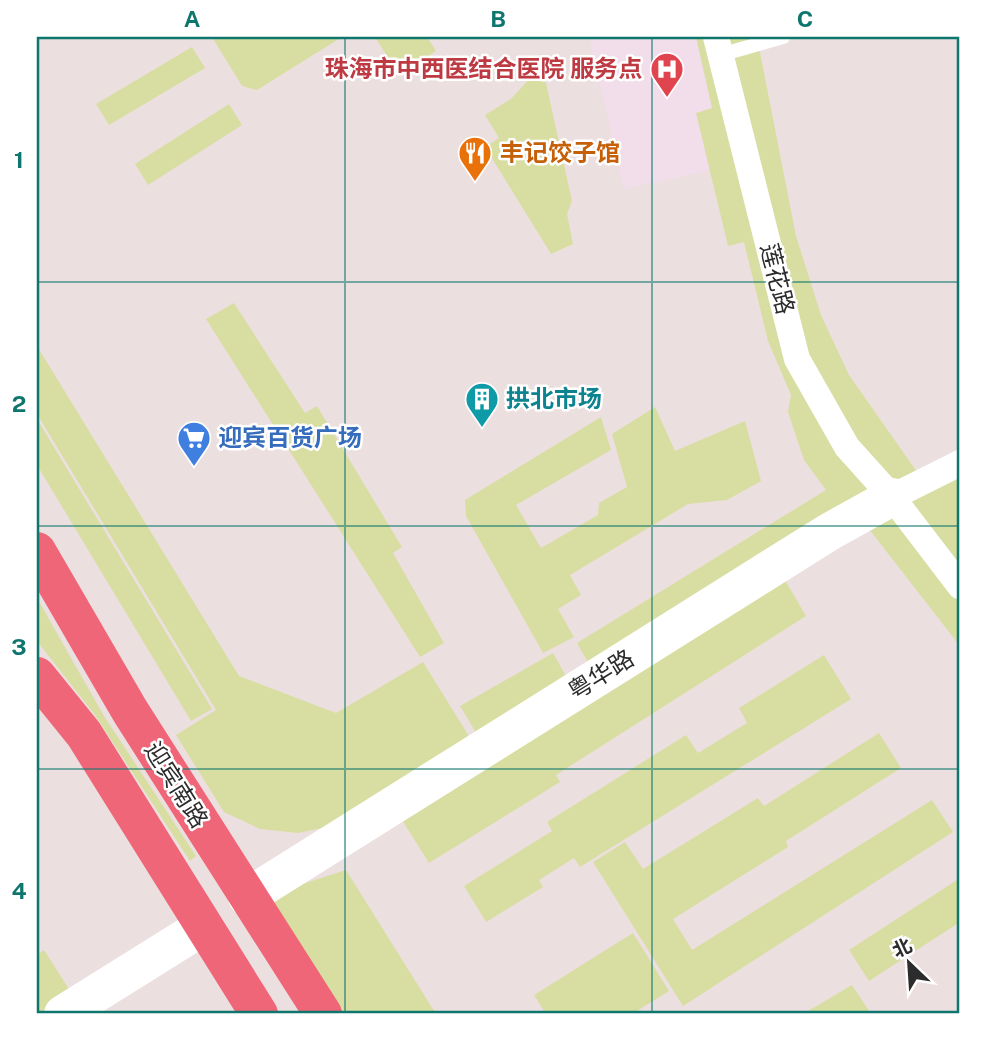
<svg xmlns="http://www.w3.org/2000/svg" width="997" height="1051" font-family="'Public Sans','Noto Sans SC',sans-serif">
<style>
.medical{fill:#f2ddea}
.green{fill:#d8dea1}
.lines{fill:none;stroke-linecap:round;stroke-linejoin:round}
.lane{stroke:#fff;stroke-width:14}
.street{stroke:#fff;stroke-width:26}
.secondary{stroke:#fff;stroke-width:38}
.highway{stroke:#f06679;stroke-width:38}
.grid{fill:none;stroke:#0f766e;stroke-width:2;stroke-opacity:0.55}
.labels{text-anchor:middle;stroke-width:5;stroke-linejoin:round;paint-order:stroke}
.health-label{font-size:24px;font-weight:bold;fill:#be3a42;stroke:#fff;text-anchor:end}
.food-label{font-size:24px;font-weight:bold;fill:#c56008;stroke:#fff;text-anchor:start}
.street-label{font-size:24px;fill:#2c2c2c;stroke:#fff}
.culture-label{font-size:24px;font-weight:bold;fill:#0d838f;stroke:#fff;text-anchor:start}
.shop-label{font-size:24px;font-weight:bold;fill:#366cbe;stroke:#fff;text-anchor:start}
.neatline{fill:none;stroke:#0f766e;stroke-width:2.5}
.grid-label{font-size:23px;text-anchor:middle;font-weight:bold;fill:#0f766e}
</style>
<rect width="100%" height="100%" fill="#ecdfdf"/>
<!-- medical -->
<path class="medical" d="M589,37H716L747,162L624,189Z"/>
<!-- green -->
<g class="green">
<path d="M212,37H342L257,90L242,86Z"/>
<path d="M375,37H427L436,51L399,75Z"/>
<path d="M696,37H757L796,236L821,315L849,375L922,479L595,675L577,643L826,490L804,460L788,412L791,395L768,341L744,242L728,246L696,113L712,108Z"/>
<path d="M192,47L205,68L109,125L96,104Z"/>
<path d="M542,65L572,201L567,214L573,244L551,254L485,147L499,138L485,115L511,99Z"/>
<path d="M229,104L242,125L148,185L135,164Z"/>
<path d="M234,303L305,413L317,406L402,547L393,553L444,643L420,657L206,319Z"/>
<path d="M37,346L239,676L336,713L423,662L475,746L351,822L298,833L260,829L224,812L176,735L216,710L37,414Z"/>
<path d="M655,407L675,451L745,421L761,481L727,500L688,504L570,575L581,595L558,609L574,637L543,653L466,516L465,500L601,417L611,450L516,505L541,548L598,515L599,503L627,487L612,434Z"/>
<path d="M37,419L212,709L191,721L37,465Z"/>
<path d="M960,467V646L862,520Z"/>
<path d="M778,568L806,616L556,775L560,782L429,863L395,809Z"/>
<path d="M37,598L104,716L196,856L190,861L95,715L37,641Z"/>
<path d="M553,653L571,685L481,741L460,706Z"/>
<path d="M824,655L851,699L580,867L574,858L539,880L543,887L486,922L464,886L552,831L547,822L686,735L698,753L747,723L739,708Z"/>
<path d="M879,733L901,768L786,841L788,847L673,919L692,950L932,800L953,832L683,1006L593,862L625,842L643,869L758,798L764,806Z"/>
<path d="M346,870L436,1014H331L268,895Z"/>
<path d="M960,878V922L869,981L849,950Z"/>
<path d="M633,933L669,991L632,1014H546L534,995Z"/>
<path d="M44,950L76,1000L54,1014H37V955Z"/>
<path d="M852,985L871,1014H803Z"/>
</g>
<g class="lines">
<!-- lane -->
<path class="lane" d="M720,55L783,37"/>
<!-- street -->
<g class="street">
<path d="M716,37L797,359L847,447L892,497L960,586"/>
<path d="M892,497L960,463"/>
</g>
<!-- secondary -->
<g class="secondary">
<path d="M247,897L829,532L892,497"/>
<path d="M63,1014L204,926"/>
</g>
<!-- highway -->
<g class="highway">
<path d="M37,551L130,711L323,1014"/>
<path d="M37,676L84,734L259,1014"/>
</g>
</g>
<!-- grid -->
<path class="grid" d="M345,37V1014M652,37V1014M37,282H960M37,526H960M37,769H960"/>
<!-- icons -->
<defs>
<symbol id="hospital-pin" viewBox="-11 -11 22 30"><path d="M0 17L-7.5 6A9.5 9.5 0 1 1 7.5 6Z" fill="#e0444e" stroke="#fff"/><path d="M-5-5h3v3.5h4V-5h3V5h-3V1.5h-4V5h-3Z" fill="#fff"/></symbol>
<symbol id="restaurant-pin" viewBox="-11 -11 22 30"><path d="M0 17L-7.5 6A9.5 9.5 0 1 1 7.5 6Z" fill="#e8710a" stroke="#fff"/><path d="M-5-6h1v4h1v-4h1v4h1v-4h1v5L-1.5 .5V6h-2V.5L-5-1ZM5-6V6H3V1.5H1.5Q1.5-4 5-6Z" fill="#fff"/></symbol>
<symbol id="building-pin" viewBox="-11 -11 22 30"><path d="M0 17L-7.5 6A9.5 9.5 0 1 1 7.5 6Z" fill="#0f9aa8" stroke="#fff"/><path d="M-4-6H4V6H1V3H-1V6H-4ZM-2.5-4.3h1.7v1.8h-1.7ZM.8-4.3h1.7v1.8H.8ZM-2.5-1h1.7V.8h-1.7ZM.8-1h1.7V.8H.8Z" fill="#fff"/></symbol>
<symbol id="supermarket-pin" viewBox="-11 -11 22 30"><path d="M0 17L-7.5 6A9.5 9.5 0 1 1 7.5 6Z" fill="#3f7fe0" stroke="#fff"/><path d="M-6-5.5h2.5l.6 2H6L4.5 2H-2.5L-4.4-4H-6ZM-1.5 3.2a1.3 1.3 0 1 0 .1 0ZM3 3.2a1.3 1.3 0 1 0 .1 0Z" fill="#fff"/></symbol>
</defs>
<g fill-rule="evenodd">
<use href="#hospital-pin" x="648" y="50" width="38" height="52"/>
<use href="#restaurant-pin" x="456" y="134" width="38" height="52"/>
<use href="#building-pin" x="463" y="380" width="38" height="52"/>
<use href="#supermarket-pin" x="175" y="419" width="38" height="52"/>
</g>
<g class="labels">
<!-- health labels -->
<g class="health-label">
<text x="642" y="77">珠海市中西医结合医院 服务点</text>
</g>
<!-- food labels -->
<g class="food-label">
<text x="500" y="161">丰记饺子馆</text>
</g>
<!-- street labels -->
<g class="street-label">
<text transform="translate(777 279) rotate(76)" y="8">莲花路</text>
<text transform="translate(601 675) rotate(-32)" y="8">粤华路</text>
<text transform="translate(176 785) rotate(58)" y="8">迎宾南路</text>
</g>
<!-- culture labels -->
<g class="culture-label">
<text x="506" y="407">拱北市场</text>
</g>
<!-- shop labels -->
<g class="shop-label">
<text x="218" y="446">迎宾百货广场</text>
</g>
</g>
<!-- border -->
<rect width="997" height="1051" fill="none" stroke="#ffffff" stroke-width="77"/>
<!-- north arrow -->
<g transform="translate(909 963) rotate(335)" stroke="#ffffff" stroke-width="5" paint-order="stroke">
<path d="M0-5L12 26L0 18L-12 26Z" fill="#2c2c2c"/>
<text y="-10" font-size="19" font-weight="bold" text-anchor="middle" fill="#2c2c2c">北</text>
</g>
<rect x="38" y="38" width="920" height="974" class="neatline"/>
<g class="grid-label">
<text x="192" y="27">A</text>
<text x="498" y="27">B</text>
<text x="805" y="27">C</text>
<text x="19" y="168">1</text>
<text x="19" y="412">2</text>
<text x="19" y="655">3</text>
<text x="19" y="899">4</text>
</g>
</svg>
